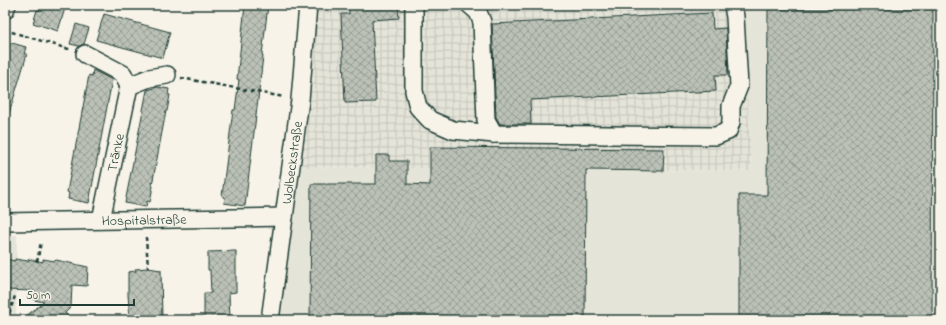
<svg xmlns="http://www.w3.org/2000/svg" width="946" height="325" font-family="'Indie Flower',sans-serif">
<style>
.built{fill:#e5e4d9}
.industrial{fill:url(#industrial-grid)}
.building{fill:url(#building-cross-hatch);stroke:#1f3d34}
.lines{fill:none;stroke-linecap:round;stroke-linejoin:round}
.minor-casing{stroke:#1f3d34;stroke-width:20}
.path{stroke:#1f3d34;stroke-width:2.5;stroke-dasharray:4 3;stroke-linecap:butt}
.minor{stroke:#f7f3e8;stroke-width:17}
.labels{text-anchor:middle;stroke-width:3;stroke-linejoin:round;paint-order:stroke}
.street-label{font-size:14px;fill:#1f3d34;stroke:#f7f3e8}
</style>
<defs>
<pattern id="industrial-grid" width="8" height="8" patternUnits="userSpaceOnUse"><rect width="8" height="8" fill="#e5e4d9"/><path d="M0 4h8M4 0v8" fill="none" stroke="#c4c4bb"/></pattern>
<pattern id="building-cross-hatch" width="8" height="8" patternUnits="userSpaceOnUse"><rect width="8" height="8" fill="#bbc1b6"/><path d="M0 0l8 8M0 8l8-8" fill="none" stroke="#979e95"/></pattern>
</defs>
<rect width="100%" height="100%" fill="#f7f3e8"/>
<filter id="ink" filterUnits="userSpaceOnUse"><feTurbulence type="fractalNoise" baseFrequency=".025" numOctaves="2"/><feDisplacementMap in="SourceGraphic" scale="8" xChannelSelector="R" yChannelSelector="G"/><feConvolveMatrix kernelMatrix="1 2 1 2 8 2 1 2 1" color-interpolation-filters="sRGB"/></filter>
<g filter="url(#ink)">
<!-- built -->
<g class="built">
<path d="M742,5H941V320H276L298,167L752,171Z"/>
<path d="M5,235H17L16,320H5Z"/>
</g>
<!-- industrial -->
<path class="industrial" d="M318,5H742L752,171L298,167Z"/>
<!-- building -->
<g class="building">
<path d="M41,5H66L58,31L33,23L37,10L39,11Z"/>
<path d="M245,5H268L262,55L263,56L259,91L245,206L224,203L225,197L222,196L233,110H235L239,80L237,79Z"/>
<path d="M349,5H398L399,18L372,20L376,102L345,103L341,14H349Z"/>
<path d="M768,9H933L932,320H739V195H767Z"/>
<path d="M712,13L713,29L726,28L728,75H715L716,91L530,100L531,124H500L496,117L492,24Z"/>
<path d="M104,14L170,32L163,58L96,40Z"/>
<path d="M76,24L89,28L84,44L79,46L70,44Z"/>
<path d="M5,41L26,47L24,54H27L8,117L5,116Z"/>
<path d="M93,70L112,80L89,203L68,199L69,193L67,192L89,75L92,76Z"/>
<path d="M158,87L169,89L168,94L170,95L167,111H166L152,185L153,186L150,202L147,201L146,207L125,203L147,90Z"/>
<path d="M430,147L664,149L663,171L586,170L585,320H310L311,184H376V155H389V161H407V184L430,185Z"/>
<path d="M236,251V292L229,293L230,320H204V293H211L210,270H208V252Z"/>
<path d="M5,259L15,261V259L28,261V259L43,262V259L55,261L56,260L88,267L87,286L72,285L71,307L65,313L71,320H21L44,302L34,300V291L5,290Z"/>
<path d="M148,268L161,270L162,320H130L128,295V272L136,271L135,269Z"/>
</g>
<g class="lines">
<defs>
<g id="minor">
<path d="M414,5V91L418,107L430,120L453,130L494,134L716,136L728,131L731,122V106L739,86L735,17L733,5"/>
<path d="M470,5L478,12L482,22L486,120L494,134"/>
<path d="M5,10L7,5"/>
<path d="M85,54L123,74L129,86"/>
<path d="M129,86L149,78L167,75"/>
<path id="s1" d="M101,220L129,86"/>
<path id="s2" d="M5,222L284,217"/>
<path id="s3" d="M270,320L300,100L308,5"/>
</g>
</defs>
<!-- minor casing -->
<use href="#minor" class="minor-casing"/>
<!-- path -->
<g class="path">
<path d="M5,30L72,50"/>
<path d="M181,78L284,97"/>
<path d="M146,237L148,268"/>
<path d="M37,262L41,242"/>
<path d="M7,320L15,296"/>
</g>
<!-- minor -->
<use href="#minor" class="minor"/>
</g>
</g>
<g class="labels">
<!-- street labels -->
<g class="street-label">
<text dy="5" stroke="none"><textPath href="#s1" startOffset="69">Tränke</textPath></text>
<text dy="5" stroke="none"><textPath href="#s3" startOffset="159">Wolbeckstraße</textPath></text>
<text dy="5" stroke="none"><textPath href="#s2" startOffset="139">Hospitalstraße</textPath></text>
</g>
</g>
<!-- margin -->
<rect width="946" height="325" fill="none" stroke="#f7f3e8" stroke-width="20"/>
<rect x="10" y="10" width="926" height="305" fill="none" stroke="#1f3d34" stroke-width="1.5" filter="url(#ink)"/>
<!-- scale -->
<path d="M20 299v6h114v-6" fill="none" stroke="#1f3d34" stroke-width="2"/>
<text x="26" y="299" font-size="12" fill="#1f3d34" stroke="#f7f3e8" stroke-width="3" paint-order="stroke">50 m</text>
</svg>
